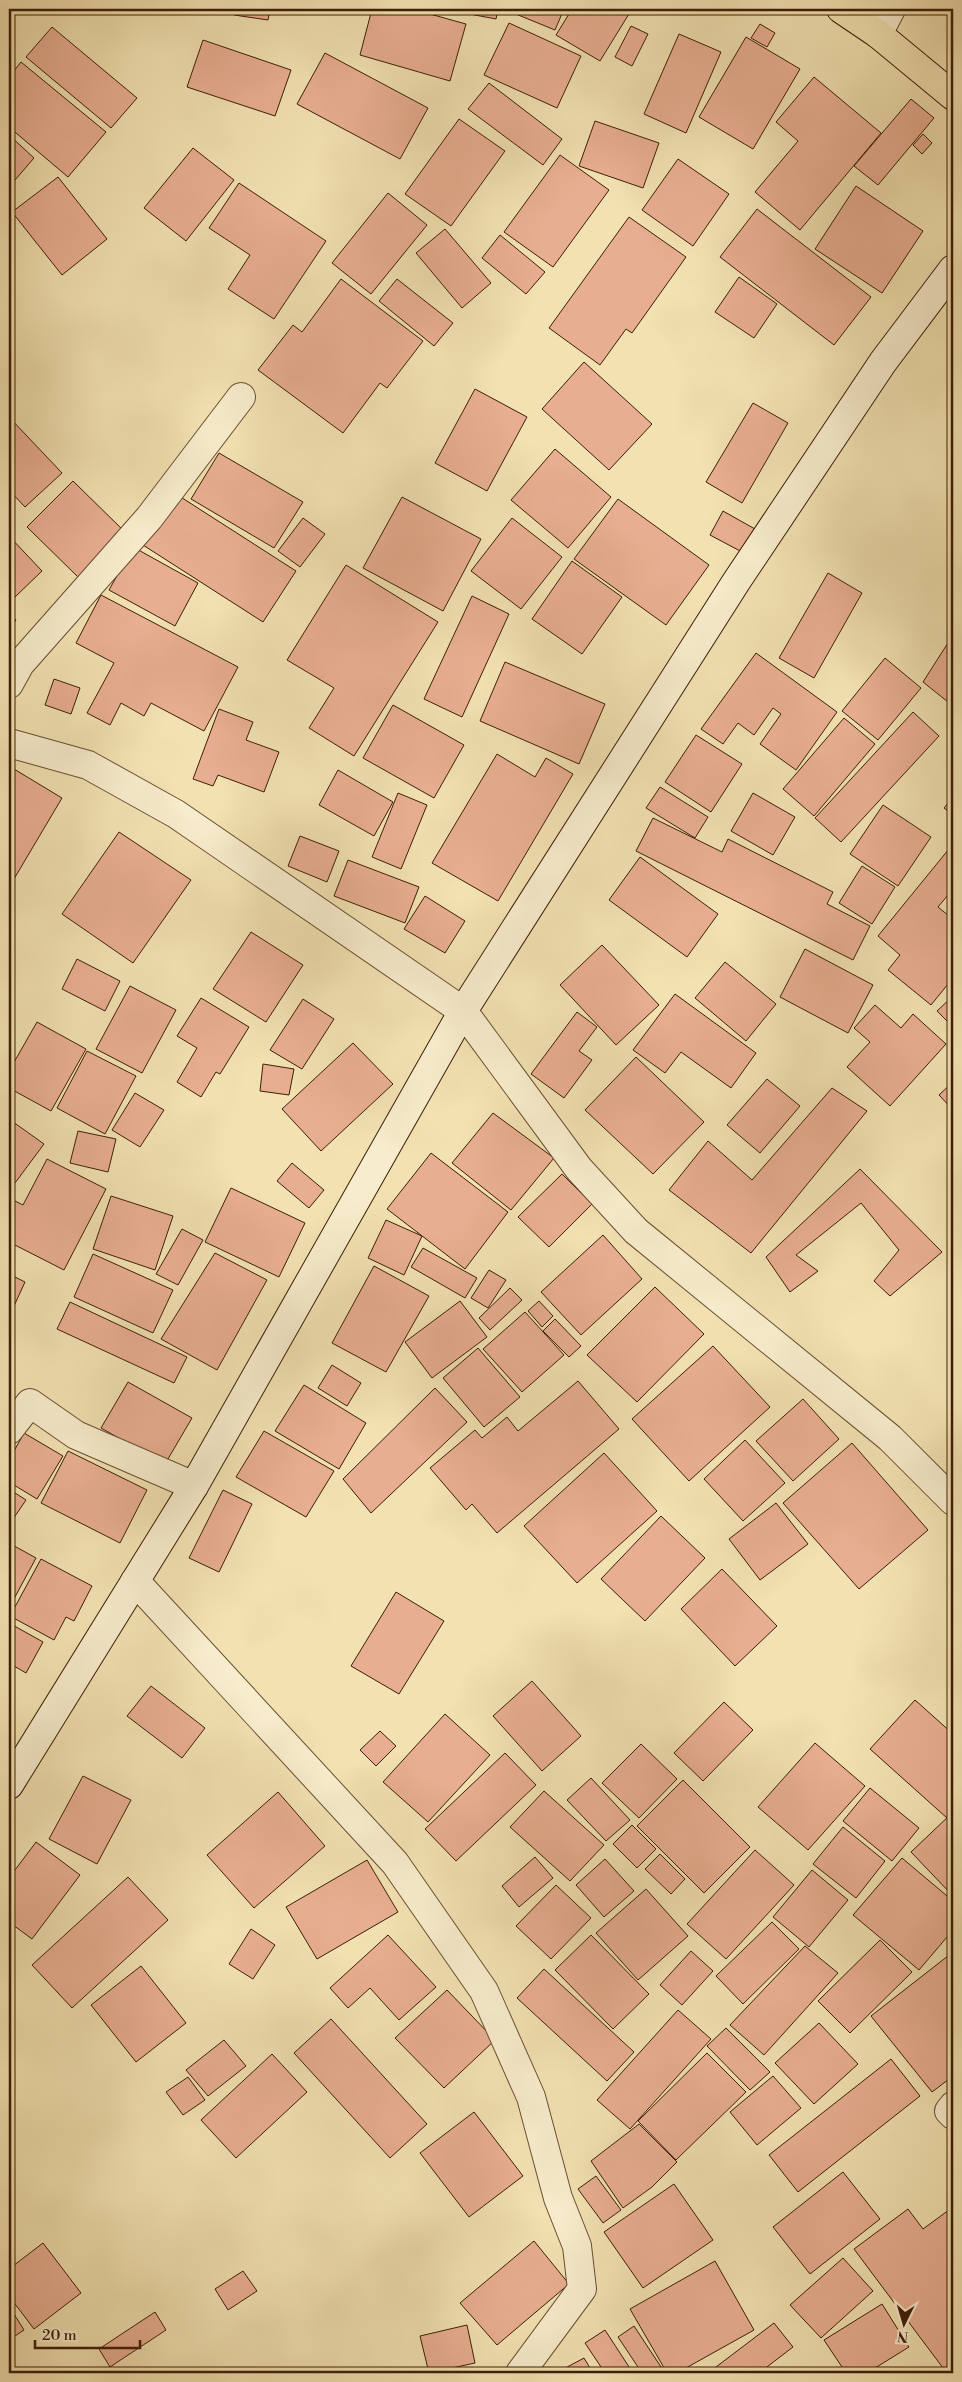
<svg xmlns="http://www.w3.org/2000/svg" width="962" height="2382" font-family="'Libre Bodoni',serif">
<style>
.building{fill:#e8ae91;stroke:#3d1e09}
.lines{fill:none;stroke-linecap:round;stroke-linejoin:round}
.street-casing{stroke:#6a4f33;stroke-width:30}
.secondary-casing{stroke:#3d1e09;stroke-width:30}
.primary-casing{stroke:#3d1e09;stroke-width:30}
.street{stroke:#f7eccc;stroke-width:28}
.secondary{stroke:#f7eccc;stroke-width:28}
.primary{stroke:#f2e1b1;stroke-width:28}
</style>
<rect width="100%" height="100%" fill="#f2e1b1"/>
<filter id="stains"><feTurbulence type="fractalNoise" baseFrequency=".004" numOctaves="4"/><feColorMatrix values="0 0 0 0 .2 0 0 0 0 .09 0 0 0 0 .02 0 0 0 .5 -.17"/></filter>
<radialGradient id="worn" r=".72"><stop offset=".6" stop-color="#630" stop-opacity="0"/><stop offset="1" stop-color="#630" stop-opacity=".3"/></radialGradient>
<!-- building -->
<g class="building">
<path d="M235,9H270L268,20L234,15Z"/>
<path d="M372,9H412L466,24L450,81L360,55Z"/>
<path d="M443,9H498L496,19Z"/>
<path d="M506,9H564L555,30L506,10Z"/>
<path d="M572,9H632L600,61L556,35Z"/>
<path d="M509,23L581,56L557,108L484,75Z"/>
<path d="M760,24L775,33L767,47L751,38Z"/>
<path d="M631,26L648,34L632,66L615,57Z"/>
<path d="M52,27L137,98L111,128L26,57Z"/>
<path d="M679,34L721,52L686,133L644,114Z"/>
<path d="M746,37L800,69L753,149L699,117Z"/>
<path d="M203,40L291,70L275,116L187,87Z"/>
<path d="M325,53L428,108L400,159L297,104Z"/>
<path d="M21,62L106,132L68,177L9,127V77Z"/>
<path d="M814,77L881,133L800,230L755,192L798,141L776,122Z"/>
<path d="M489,83L562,139L543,165L468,109Z"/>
<path d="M911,99L934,118L878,185L854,166Z"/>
<path d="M459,119L505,151L451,226L405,194Z"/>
<path d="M595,121L659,143L643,188L579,166Z"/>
<path d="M923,134L932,143L922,154L913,145Z"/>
<path d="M9,135L34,158L9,187Z"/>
<path d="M193,148L234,180L186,241L144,208Z"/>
<path d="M560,155L609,190L553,267L504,232Z"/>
<path d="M678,159L729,194L693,246L642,210Z"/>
<path d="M58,177L107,239L62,275L12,212Z"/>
<path d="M239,183L326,241L274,319L228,289L250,255L209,228Z"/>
<path d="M856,186L923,231L882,293L815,249Z"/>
<path d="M388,193L427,225L371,294L332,263Z"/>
<path d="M757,209L871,297L834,345L720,257Z"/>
<path d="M629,217L686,257L632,333L626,329L600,365L549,328Z"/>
<path d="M445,229L491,283L462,308L416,253Z"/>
<path d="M500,235L545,272L526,294L482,258Z"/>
<path d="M739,277L777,304L754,338L715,312Z"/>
<path d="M341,279L423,341L387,388L380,383L343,433L258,370L293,325L302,332Z"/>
<path d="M397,279L453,323L434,346L379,301Z"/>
<path d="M584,362L652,424L609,470L542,409Z"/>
<path d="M475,389L527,417L487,491L435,463Z"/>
<path d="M753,403L788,423L742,503L706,482Z"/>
<path d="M9,417L62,473L25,507L9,490Z"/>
<path d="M555,449L611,497L568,548L511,500Z"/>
<path d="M219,453L303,502L274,548L191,499Z"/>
<path d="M73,481L125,532L79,578L27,527Z"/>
<path d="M176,494L296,571L263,622L143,545Z"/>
<path d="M402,497L481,539L443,611L363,568Z"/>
<path d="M618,499L709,565L666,625L574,559Z"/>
<path d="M723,511L755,529L742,552L710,535Z"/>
<path d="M303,518L325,534L300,567L278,551Z"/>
<path d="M512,518L562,557L521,609L471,571Z"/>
<path d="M9,536L42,571L15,597L9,590Z"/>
<path d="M133,547L198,583L175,626L109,590Z"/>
<path d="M572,561L622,597L582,654L532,619Z"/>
<path d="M346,565L438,622L354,756L309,728L334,688L287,660Z"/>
<path d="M828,573L862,593L814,678L779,658Z"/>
<path d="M101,595L238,667L204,731L151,703L144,716L121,703L110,725L87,713L114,663L76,643Z"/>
<path d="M472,596L509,614L462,717L424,699Z"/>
<path d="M9,615L16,620L9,630Z"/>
<path d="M953,635V706L923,682Z"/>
<path d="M756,653L837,712L796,770L760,744L781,714L773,708L754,735L738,723L723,744L701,729Z"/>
<path d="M885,658L921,688L878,740L842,711Z"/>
<path d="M505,662L605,704L579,764L480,721Z"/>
<path d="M54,679L80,688L71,714L45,705Z"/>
<path d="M393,705L464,745L434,798L363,758Z"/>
<path d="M219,709L253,722L246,740L279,752L264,792L218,775L213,786L193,779Z"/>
<path d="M913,712L939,736L841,842L815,818Z"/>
<path d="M844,718L875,744L814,816L783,789Z"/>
<path d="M696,735L742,764L711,812L665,782Z"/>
<path d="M497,754L535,777L546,758L573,774L498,901L432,863Z"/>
<path d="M9,766L62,798L11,884L9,882Z"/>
<path d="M338,770L393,802L374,836L319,805Z"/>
<path d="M660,787L708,817L695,838L646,808Z"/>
<path d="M398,793L427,805L401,869L372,857Z"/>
<path d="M753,793L795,817L773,855L731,831Z"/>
<path d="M953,797V815L944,808Z"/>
<path d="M883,805L931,837L898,886L850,854Z"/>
<path d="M653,818L722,852L728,839L833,892L827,904L870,926L853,960L636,851Z"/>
<path d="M119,832L191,880L133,963L62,914Z"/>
<path d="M300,836L339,851L327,882L288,866Z"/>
<path d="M953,844V889L938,907L949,916L953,911V978L931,1005L888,970L900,955L878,936Z"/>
<path d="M640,857L718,914L687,957L609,900Z"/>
<path d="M348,860L419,887L405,923L334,896Z"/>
<path d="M862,866L895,887L872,924L839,903Z"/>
<path d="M425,896L465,921L445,953L404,929Z"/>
<path d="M251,932L303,965L266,1022L213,989Z"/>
<path d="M602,945L659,1005L616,1045L560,985Z"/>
<path d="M805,949L873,985L848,1033L780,997Z"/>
<path d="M77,959L120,981L105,1011L62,989Z"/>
<path d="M725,962L776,1004L746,1041L695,998Z"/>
<path d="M130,986L176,1010L142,1073L96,1049Z"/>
<path d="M675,994L756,1053L731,1088L681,1052L665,1073L633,1050Z"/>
<path d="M953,996V1027L937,1011Z"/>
<path d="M201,998L249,1027L220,1074L216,1072L201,1097L177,1082L197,1048L177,1036Z"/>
<path d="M303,999L334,1019L302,1069L270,1050Z"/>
<path d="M875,1005L901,1028L913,1014L946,1044L890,1106L847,1067L870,1042L854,1028Z"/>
<path d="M577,1012L597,1027L579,1051L592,1060L564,1098L531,1074Z"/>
<path d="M37,1022L86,1049L51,1111L9,1088V1071Z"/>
<path d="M353,1043L393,1084L321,1151L282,1109Z"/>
<path d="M87,1051L136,1076L105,1134L57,1108Z"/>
<path d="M636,1057L704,1122L653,1174L585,1110Z"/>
<path d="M263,1064L294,1069L289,1095L260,1091Z"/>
<path d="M767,1079L800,1106L760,1153L727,1125Z"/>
<path d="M953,1082V1110L939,1095Z"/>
<path d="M832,1088L867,1111L751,1253L669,1190L708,1141L752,1180Z"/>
<path d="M135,1093L164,1110L140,1147L112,1130Z"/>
<path d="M493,1113L554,1158L511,1210L452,1163Z"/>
<path d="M9,1119L44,1144L15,1183L9,1179Z"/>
<path d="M78,1131L116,1139L108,1172L70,1163Z"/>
<path d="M431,1153L508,1212L465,1269L387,1209Z"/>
<path d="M47,1159L106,1189L64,1270L9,1242V1198L23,1205Z"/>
<path d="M292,1163L324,1190L309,1208L277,1181Z"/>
<path d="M860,1169L942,1252L890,1296L874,1281L899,1250L861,1203L796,1255L818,1271L790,1292L766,1257Z"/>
<path d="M562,1174L592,1204L549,1247L518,1217Z"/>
<path d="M231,1188L305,1223L279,1277L205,1242Z"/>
<path d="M111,1196L173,1216L155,1270L93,1249Z"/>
<path d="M386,1220L422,1236L404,1275L368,1258Z"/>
<path d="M182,1229L203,1240L178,1285L156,1274Z"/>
<path d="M603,1235L642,1279L581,1335L541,1292Z"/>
<path d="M423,1248L477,1278L465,1298L411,1267Z"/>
<path d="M215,1253L267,1280L217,1370L161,1339Z"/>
<path d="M93,1254L173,1290L153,1333L74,1297Z"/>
<path d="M374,1266L429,1296L386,1372L332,1343Z"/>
<path d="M489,1270L506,1280L488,1308L471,1298Z"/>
<path d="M9,1274L25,1282L9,1317Z"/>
<path d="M655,1287L704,1334L637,1402L587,1355Z"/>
<path d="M510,1288L522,1300L490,1330L479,1318Z"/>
<path d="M460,1301L487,1337L432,1378L405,1342Z"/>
<path d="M539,1301L553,1316L542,1327L528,1311Z"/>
<path d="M70,1302L187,1357L174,1383L57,1329Z"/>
<path d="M525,1312L564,1355L522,1392L483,1349Z"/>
<path d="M555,1319L581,1346L569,1357L543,1331Z"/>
<path d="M713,1346L770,1407L689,1481L632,1419Z"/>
<path d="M478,1348L520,1397L484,1427L443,1378Z"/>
<path d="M332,1365L361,1383L347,1406L318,1388Z"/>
<path d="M578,1381L619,1429L497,1533L472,1504L466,1510L430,1468L475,1430L482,1438L507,1417L518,1431Z"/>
<path d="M128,1382L192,1418L165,1464L101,1428Z"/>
<path d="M304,1385L366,1423L339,1469L275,1431Z"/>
<path d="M435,1388L467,1422L371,1513L343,1479Z"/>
<path d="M803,1399L839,1439L793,1481L756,1441Z"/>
<path d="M264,1431L334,1471L306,1517L236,1477Z"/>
<path d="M24,1433L63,1456L37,1499L9,1482V1460Z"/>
<path d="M745,1440L785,1483L743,1521L704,1479Z"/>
<path d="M852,1443L928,1530L859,1589L783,1503Z"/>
<path d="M68,1451L147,1490L120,1543L41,1503Z"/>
<path d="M604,1453L657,1511L577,1583L524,1526Z"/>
<path d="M9,1489L26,1500L11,1522L9,1520Z"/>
<path d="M223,1490L252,1504L219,1572L189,1558Z"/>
<path d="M776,1503L808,1544L760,1580L729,1539Z"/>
<path d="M661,1516L705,1558L645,1621L601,1579Z"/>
<path d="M9,1543L36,1558L9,1608Z"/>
<path d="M41,1559L92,1586L74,1621L66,1617L54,1640L10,1616Z"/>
<path d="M722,1569L777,1626L735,1666L681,1609Z"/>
<path d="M396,1592L444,1621L399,1694L351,1666Z"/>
<path d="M9,1623L43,1642L26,1673L9,1663Z"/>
<path d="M532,1681L581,1736L542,1771L493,1716Z"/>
<path d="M151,1686L205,1728L182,1758L127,1716Z"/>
<path d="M915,1700L953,1734V1811L947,1818L870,1749Z"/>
<path d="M724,1702L753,1730L703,1781L674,1753Z"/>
<path d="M445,1714L490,1755L428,1822L383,1782Z"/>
<path d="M380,1731L396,1746L376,1766L360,1750Z"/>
<path d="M815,1743L865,1786L808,1850L758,1807Z"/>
<path d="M641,1744L677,1779L639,1818L602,1783Z"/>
<path d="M505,1753L536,1785L456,1861L425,1829Z"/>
<path d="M83,1776L131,1800L97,1864L49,1839Z"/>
<path d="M591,1778L630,1820L606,1841L567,1800Z"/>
<path d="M683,1780L750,1847L704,1893L637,1826Z"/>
<path d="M870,1788L919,1828L892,1861L843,1821Z"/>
<path d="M544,1791L604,1845L570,1881L510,1827Z"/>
<path d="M278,1792L325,1846L254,1908L207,1855Z"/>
<path d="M951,1814L953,1816V1896L911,1852Z"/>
<path d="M632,1825L656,1849L637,1868L613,1844Z"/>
<path d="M843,1827L885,1861L856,1898L813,1864Z"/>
<path d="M36,1842L80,1875L32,1939L9,1922V1878Z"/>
<path d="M755,1850L794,1885L726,1959L687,1924Z"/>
<path d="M660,1854L685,1879L671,1894L645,1869Z"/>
<path d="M535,1857L553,1878L519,1907L502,1886Z"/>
<path d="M902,1858L953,1901V1930L919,1970L853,1915Z"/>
<path d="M605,1859L634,1891L604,1917L576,1885Z"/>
<path d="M367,1860L398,1912L317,1959L286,1907Z"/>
<path d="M812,1870L848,1900L809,1947L773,1917Z"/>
<path d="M128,1877L168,1920L72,2008L32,1965Z"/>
<path d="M556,1885L591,1918L551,1959L516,1926Z"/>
<path d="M646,1889L688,1936L638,1980L596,1933Z"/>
<path d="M772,1922L799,1949L743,2004L716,1976Z"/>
<path d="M251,1929L275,1945L253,1979L229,1964Z"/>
<path d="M388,1935L436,1987L399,2020L370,1988L348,2008L330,1988Z"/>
<path d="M591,1935L649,1994L613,2029L555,1970Z"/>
<path d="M880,1940L912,1972L850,2033L818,2001Z"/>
<path d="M805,1946L838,1973L764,2055L730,2025Z"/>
<path d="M691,1951L713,1971L682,2005L660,1985Z"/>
<path d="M953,1952V2076L932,2092L871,2016Z"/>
<path d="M141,1966L186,2023L136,2062L91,2005Z"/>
<path d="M544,1969L634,2052L607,2081L517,1998Z"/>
<path d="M447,1990L495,2040L444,2088L395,2038Z"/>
<path d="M678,2010L711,2039L630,2129L597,2100Z"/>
<path d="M331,2019L427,2124L390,2158L294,2053Z"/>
<path d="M819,2023L858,2064L814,2104L775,2063Z"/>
<path d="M726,2028L770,2072L750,2090L707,2046Z"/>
<path d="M224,2040L246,2066L208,2096L186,2070Z"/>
<path d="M707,2053L746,2092L676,2160L638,2121Z"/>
<path d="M272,2054L307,2092L236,2158L201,2120Z"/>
<path d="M891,2059L920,2096L798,2192L769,2155Z"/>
<path d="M773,2076L801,2108L757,2145L730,2112Z"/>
<path d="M188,2077L205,2100L183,2115L166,2092Z"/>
<path d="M474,2112L523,2176L469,2217L420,2153Z"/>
<path d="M639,2124L677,2162L652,2187L623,2208L591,2161Z"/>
<path d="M843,2172L880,2219L810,2274L773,2227Z"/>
<path d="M596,2176L621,2210L603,2223L578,2189Z"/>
<path d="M674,2184L713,2240L643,2288L604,2232Z"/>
<path d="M953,2207V2366L946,2372L854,2249L908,2209L923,2229Z"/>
<path d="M534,2241L569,2284L497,2345L460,2303Z"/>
<path d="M43,2243L81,2293L34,2329L9,2296V2269Z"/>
<path d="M843,2258L873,2291L821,2338L790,2305Z"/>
<path d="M715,2261L754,2330L677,2373H667L630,2309Z"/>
<path d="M243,2271L257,2291L228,2310L215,2289Z"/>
<path d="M882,2304L909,2347L867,2373H846L824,2340Z"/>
<path d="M9,2306L24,2330L9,2340Z"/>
<path d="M155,2312L166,2330L110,2367L99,2349Z"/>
<path d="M774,2323L793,2347L759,2373H708Z"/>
<path d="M467,2325L475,2363L429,2373L420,2336Z"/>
<path d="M634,2326L665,2373H642L618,2337Z"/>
<path d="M605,2330L633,2373H605L585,2343Z"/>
<path d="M584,2358L593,2373H556Z"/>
<path d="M416,2368L417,2373H399Z"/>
</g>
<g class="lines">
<defs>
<g id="street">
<path d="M878,34L891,9"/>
<path d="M9,684L20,664L149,518L241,397"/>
<path d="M9,743L88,765L176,814L463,1011L579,1169L636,1231L890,1438L953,1501"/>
<path d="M9,1430L30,1403L76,1435L194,1486"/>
<path d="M135,1581L395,1863L484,1991L531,2097L558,2198L577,2246L582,2289L520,2373"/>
<path d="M953,2106L949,2111L953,2115"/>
</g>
<path id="secondary" d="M9,1785L194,1486L463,1011L736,582L883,362L953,269"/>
<path id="primary" d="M841,9L878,34L953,96"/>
</defs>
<!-- street casing -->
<use href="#street" class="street-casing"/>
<!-- secondary casing -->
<use href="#secondary" class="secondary-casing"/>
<!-- primary casing -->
<use href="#primary" class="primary-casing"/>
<!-- street -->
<use href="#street" class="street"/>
<!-- secondary -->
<use href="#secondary" class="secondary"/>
<!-- primary -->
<use href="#primary" class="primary"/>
</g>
<!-- margin -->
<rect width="962" height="2382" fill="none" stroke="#f2e1b1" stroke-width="30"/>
<rect x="10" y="10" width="942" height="2362" fill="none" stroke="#3d1e09" stroke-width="2.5"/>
<rect x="15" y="15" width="932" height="2352" fill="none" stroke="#3d1e09"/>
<!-- north arrow -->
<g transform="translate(904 2324) rotate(185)" stroke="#f7eccc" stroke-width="4" paint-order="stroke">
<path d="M0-4L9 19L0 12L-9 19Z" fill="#3d1e09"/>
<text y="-8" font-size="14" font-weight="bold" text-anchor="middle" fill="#3d1e09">N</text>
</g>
<!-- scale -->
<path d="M35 2340v8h105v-8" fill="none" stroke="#3d1e09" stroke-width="2.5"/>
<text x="42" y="2340" font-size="15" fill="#3d1e09" stroke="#f7eccc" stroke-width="4" paint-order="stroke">20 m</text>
<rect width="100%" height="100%" filter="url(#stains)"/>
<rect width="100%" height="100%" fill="url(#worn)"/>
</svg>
